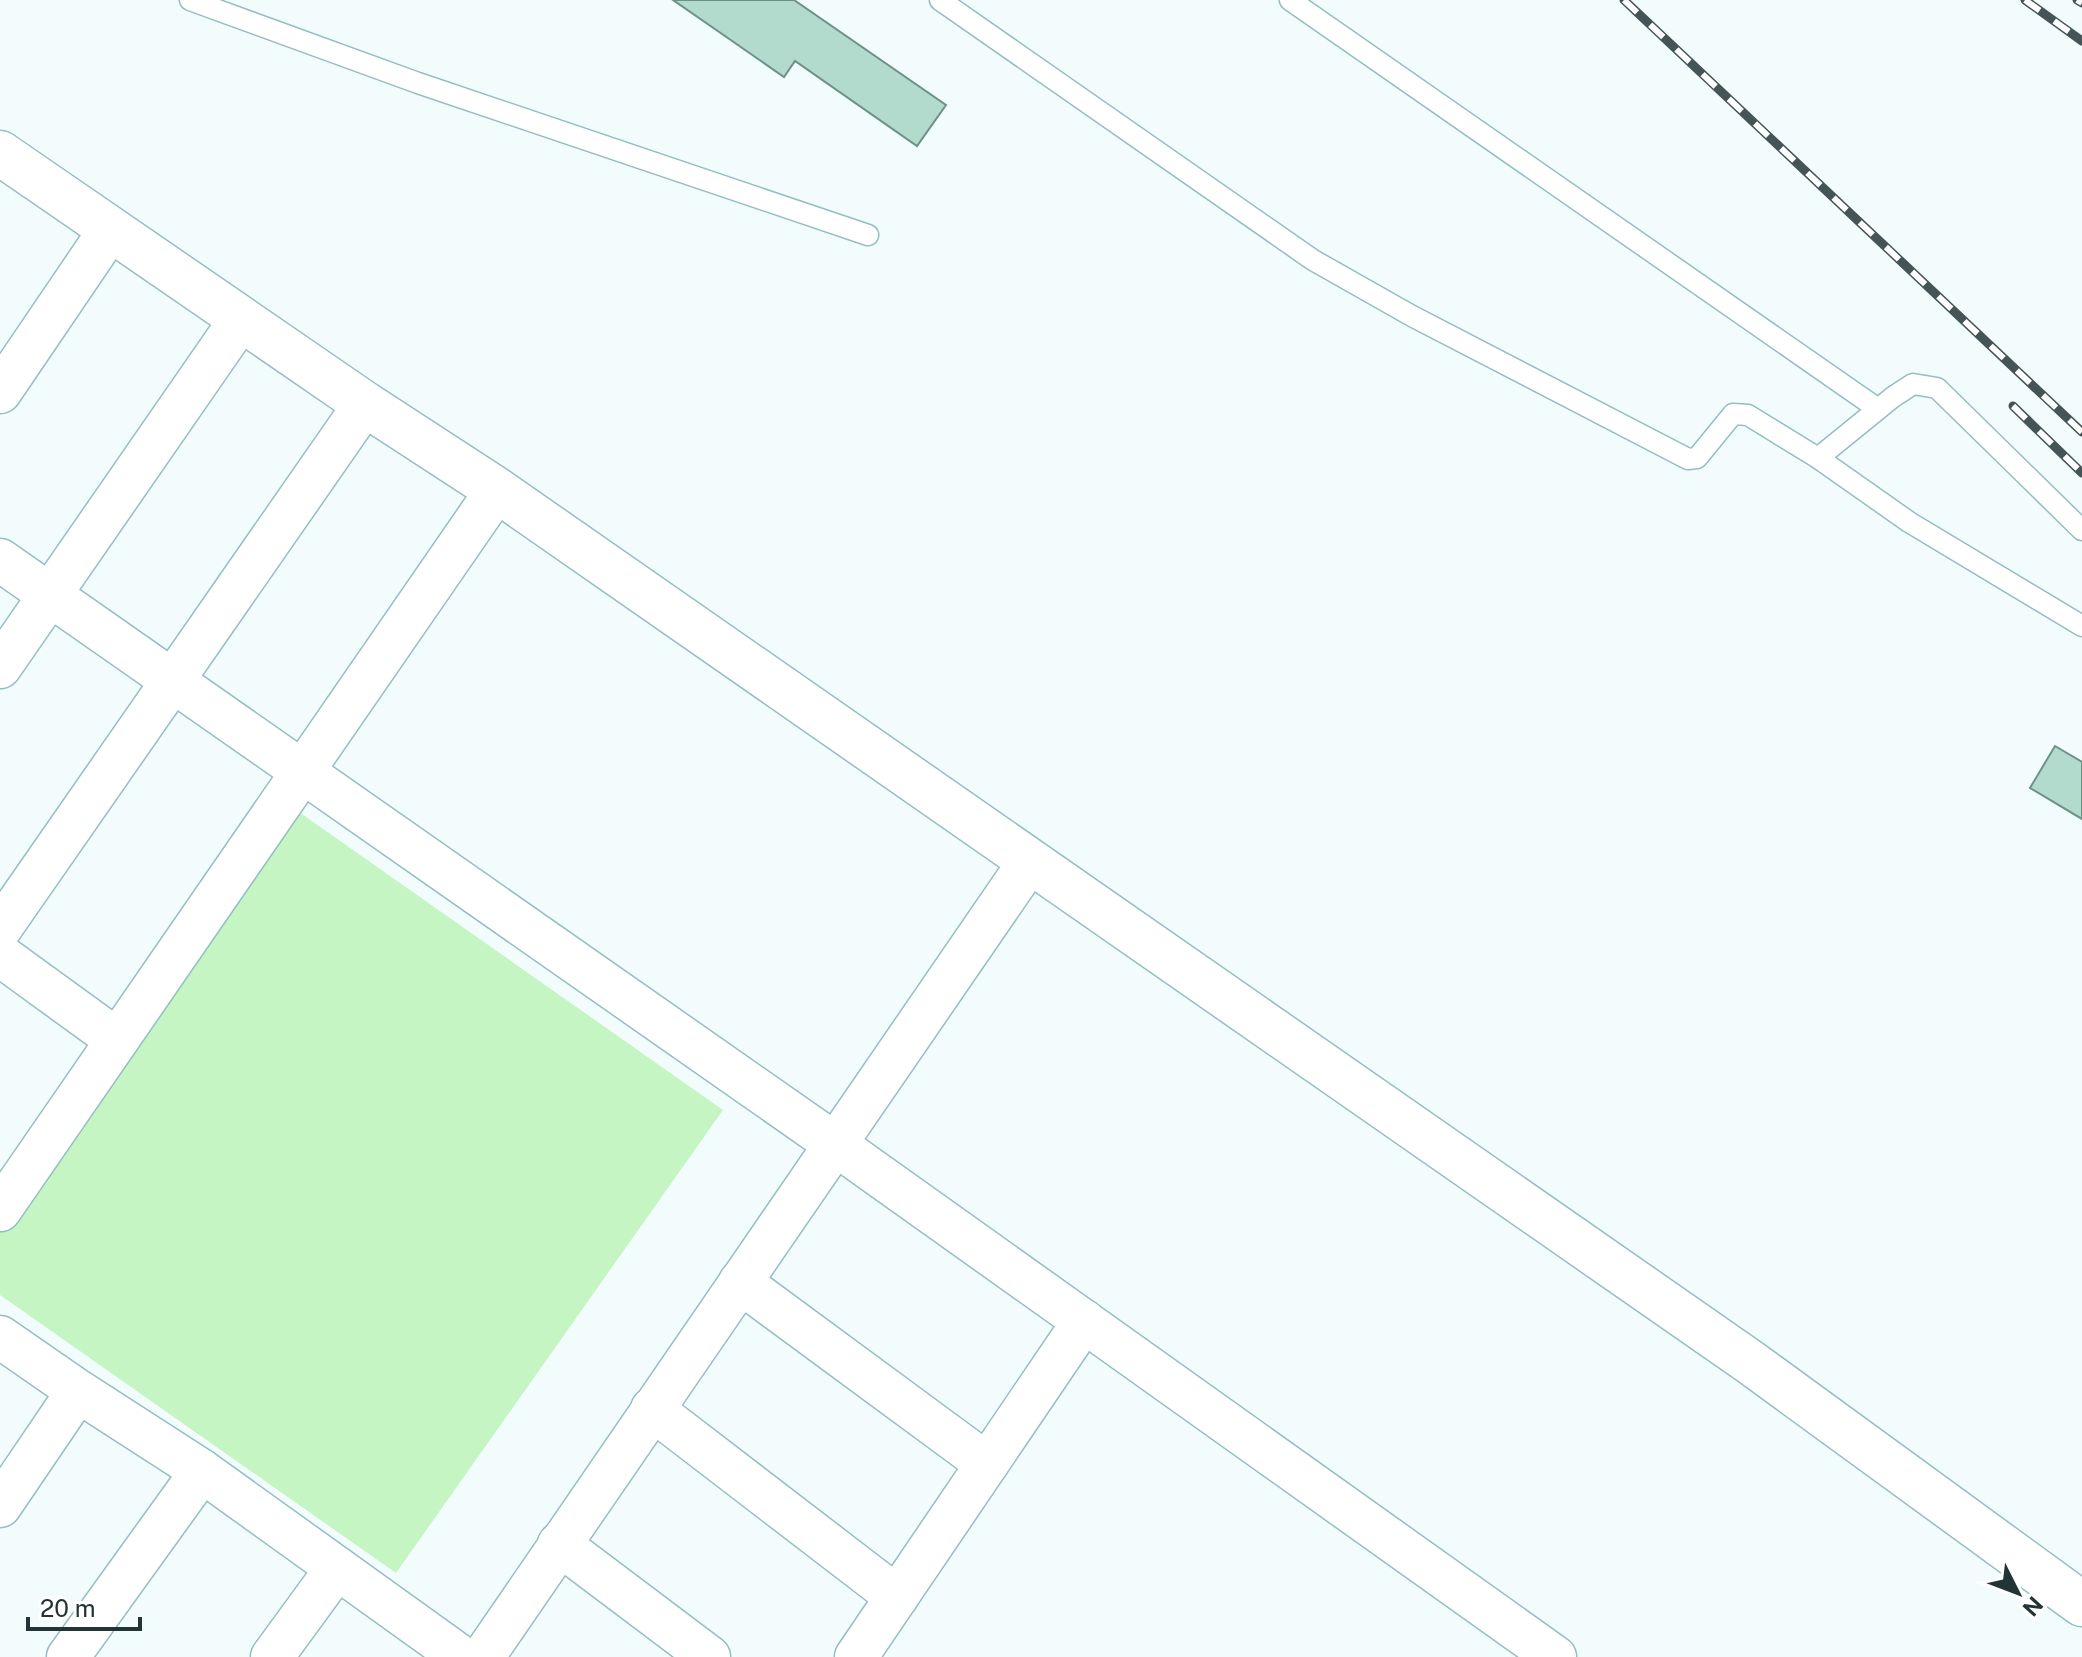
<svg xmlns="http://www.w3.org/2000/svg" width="2082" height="1657" font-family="'Public Sans',sans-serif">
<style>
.green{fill:#c5f5c2}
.building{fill:#b2dbce;stroke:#6c9286;stroke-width:2}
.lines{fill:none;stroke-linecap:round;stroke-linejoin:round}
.service-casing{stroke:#94bec3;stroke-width:23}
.minor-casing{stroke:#94bec3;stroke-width:45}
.tertiary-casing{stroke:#94bec3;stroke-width:47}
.service{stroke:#fff;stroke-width:20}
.minor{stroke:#fff;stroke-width:42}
.tertiary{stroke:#fff;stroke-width:44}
.rail-casing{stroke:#455557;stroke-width:9}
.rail{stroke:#fff;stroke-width:6;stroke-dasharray:18;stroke-linecap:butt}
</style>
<rect width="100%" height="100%" fill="#f3fcfd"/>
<!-- green -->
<path class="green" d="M279,798L723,1110L396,1573L0,1295V1194Z"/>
<!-- building -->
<g class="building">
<path d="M673,0H794L946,105L917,146L795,61L784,77Z"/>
<path d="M2055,746L2082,762V819L2030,788Z"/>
</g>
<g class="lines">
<defs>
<g id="service">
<path d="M190,0L418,83L868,235"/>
<path d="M940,0L1313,260L1412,316L1688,459L1697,458L1733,414L1748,415L1818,458L1909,522L2082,626"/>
<path d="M1290,0L1878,409"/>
<path d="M1818,458L1893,397L1913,384L1937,388L2082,530"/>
</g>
<g id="minor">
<path d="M0,392L110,230"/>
<path d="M0,560L835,1144L1555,1657"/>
<path d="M0,667L241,319"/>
<path d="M0,929L365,404"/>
<path d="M0,955L117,1040"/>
<path d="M0,1210L497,490"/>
<path d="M740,1282L987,1464"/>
<path d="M0,1337L78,1391L202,1471L461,1657"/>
<path d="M652,1409L897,1597"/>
<path d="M0,1506L78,1391"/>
<path d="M559,1544L709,1657"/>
<path d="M68,1657L202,1471"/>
<path d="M272,1657L337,1568"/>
<path d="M483,1657L1030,861"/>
<path d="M856,1657L1084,1321"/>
</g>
<path id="tertiary" d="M0,153L365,404L497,490L1750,1362L2082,1604"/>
</defs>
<!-- service casing -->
<use href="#service" class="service-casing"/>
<!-- minor casing -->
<use href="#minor" class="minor-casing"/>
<!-- tertiary casing -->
<use href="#tertiary" class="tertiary-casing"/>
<!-- service -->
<use href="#service" class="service"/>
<!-- minor -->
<use href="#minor" class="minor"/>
<!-- tertiary -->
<use href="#tertiary" class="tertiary"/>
<defs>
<g id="rail">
<path d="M1624,0L2082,432"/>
<path d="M2025,0L2082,41"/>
<path d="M2077,0L2082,3"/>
<path d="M2013,406L2082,473"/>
</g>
</defs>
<!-- rail casing -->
<use href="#rail" class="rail-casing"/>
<!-- rail -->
<use href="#rail" class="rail"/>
</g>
<!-- north arrow -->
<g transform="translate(2018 1593) rotate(132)" stroke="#ffffff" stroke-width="6" paint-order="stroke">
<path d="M0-6L14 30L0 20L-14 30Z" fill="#233436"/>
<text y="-12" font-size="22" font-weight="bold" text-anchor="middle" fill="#233436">N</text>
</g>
<!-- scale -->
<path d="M28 1617v12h112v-12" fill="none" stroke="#233436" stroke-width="4"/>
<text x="40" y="1617" font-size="24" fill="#233436" stroke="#ffffff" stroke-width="6" paint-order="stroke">20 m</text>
</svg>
